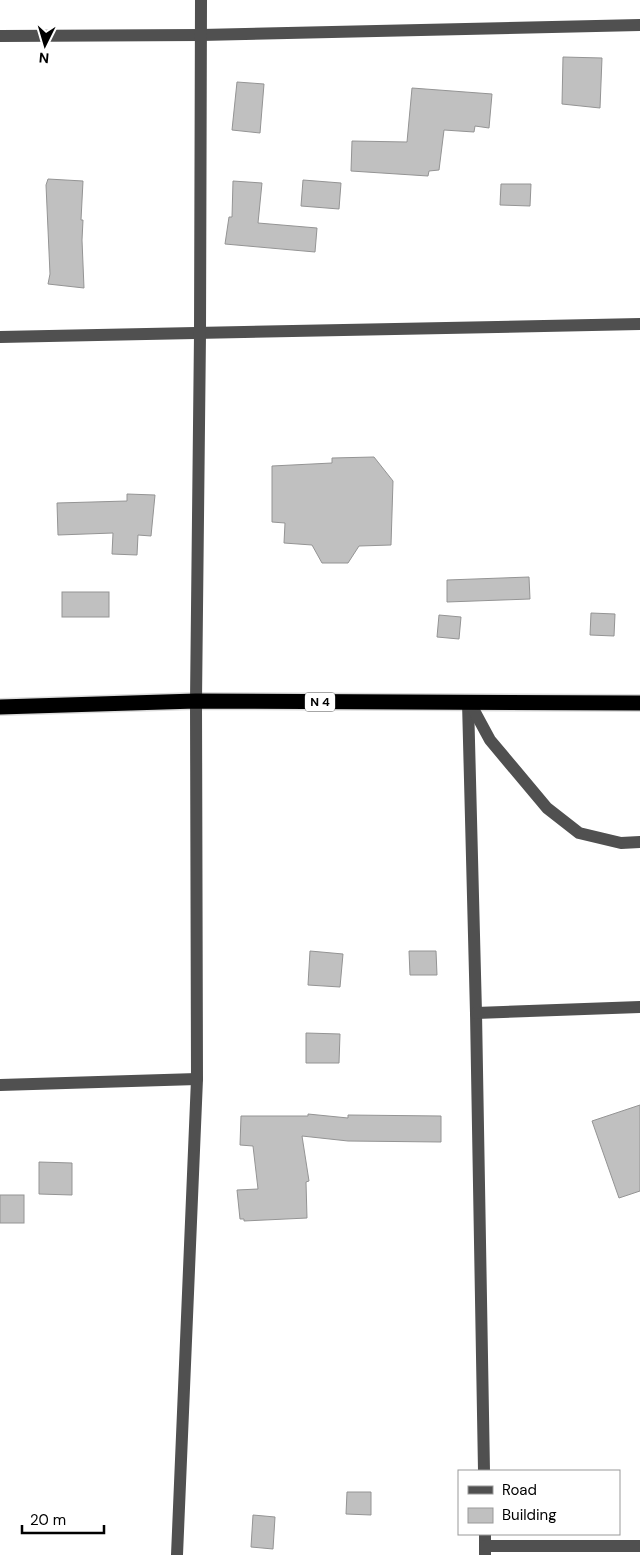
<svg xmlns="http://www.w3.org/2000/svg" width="640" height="1555" font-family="'DM Sans',sans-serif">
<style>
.building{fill:#c0c0c0;stroke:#949494}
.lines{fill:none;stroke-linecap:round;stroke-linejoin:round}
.highway-casing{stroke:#dbdbdb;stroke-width:18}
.minor{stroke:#505050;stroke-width:12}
.highway{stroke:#000;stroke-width:15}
.labels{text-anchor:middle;stroke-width:5;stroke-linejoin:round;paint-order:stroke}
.shield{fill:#fff;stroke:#4c4c4c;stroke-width:1}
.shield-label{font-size:12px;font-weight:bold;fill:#000}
</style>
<rect width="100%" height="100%" fill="#fff"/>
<!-- building -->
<g class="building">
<path d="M563,57L602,58L600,108L562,104Z"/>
<path d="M237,82L264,84L260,133L232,130Z"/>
<path d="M412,88L492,94L489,128L475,126L474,132L444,130L439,170L429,171L428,176L351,171L352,141L407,142Z"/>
<path d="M48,179L83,181L81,220H83L82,240L84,288L48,284L50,274L46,185Z"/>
<path d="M303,180L341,183L339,209L301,206Z"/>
<path d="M233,181L262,183L258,223L317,228L315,252L225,244L229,217H232Z"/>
<path d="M501,184H531L530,206L500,205Z"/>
<path d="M374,457L393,481L391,545L359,546L348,563H322L312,545L284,543L285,523L272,522V466L332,463V458Z"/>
<path d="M127,494L155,495L151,536L138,535L137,555L112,554L113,533L58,535L57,503L127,501Z"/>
<path d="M529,577L530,599L447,602V580Z"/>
<rect x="62" y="592" width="47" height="25"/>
<path d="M591,613L615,614L614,636L590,635Z"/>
<path d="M439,615L461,617L459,639L437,637Z"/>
<path d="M310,951L343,954L340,987L308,985Z"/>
<path d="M409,951H436L437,975H410Z"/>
<path d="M306,1033L340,1034L339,1063H306Z"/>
<path d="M640,1105V1191L619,1198L592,1121Z"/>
<path d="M308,1114L348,1118V1115L441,1116V1142L348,1141L302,1136L309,1181L306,1182L307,1218L244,1221V1219H240L237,1190L258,1189L253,1146L240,1145L241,1116H308Z"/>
<path d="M39,1162L72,1163V1195L39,1194Z"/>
<rect x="0" y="1195" width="24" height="28"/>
<path d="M347,1492H371V1515L346,1514Z"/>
<path d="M253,1515L275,1517L273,1549L251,1547Z"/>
</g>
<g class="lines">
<defs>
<path id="highway" d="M0,707L196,701L640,703"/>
</defs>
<!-- highway casing -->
<use href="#highway" class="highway-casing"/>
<!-- minor -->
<g class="minor">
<path d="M0,36L201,35L640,25"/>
<path d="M0,337L640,324"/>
<path d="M468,702L476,1013L484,1471"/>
<path d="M470,703L490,740L547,808L579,833L621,843L640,842"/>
<path d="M476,1013L640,1007"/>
<path d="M0,1085L197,1079"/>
<path d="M485,1534V1555"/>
<path d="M485,1546H640"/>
<path d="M177,1555L197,1079L196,701L200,334L201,0"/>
</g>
<!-- highway -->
<use href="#highway" class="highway"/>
</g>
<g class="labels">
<!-- shield labels -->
<rect class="shield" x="305" y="692.5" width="30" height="19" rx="4"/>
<g class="shield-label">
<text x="320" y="706">N 4</text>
</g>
</g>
<!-- legend -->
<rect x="458" y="1470" width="162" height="65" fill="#ffffff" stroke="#999999"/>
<rect x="468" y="1486" width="25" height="8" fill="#505050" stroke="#999999"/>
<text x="502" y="1495" font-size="15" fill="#000000">Road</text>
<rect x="468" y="1508" width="25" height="15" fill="#c0c0c0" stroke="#999999"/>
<text x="502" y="1520" font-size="15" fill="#000000">Building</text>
<!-- north arrow -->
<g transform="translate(45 45) rotate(185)" stroke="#ffffff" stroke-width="4" paint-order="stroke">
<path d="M0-4L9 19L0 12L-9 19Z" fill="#000000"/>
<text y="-8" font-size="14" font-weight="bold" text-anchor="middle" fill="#000000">N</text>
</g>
<!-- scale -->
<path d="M22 1525v8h82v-8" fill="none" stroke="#000000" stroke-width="2.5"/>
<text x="30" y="1525" font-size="15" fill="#000000" stroke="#ffffff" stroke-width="4" paint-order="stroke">20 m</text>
</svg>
